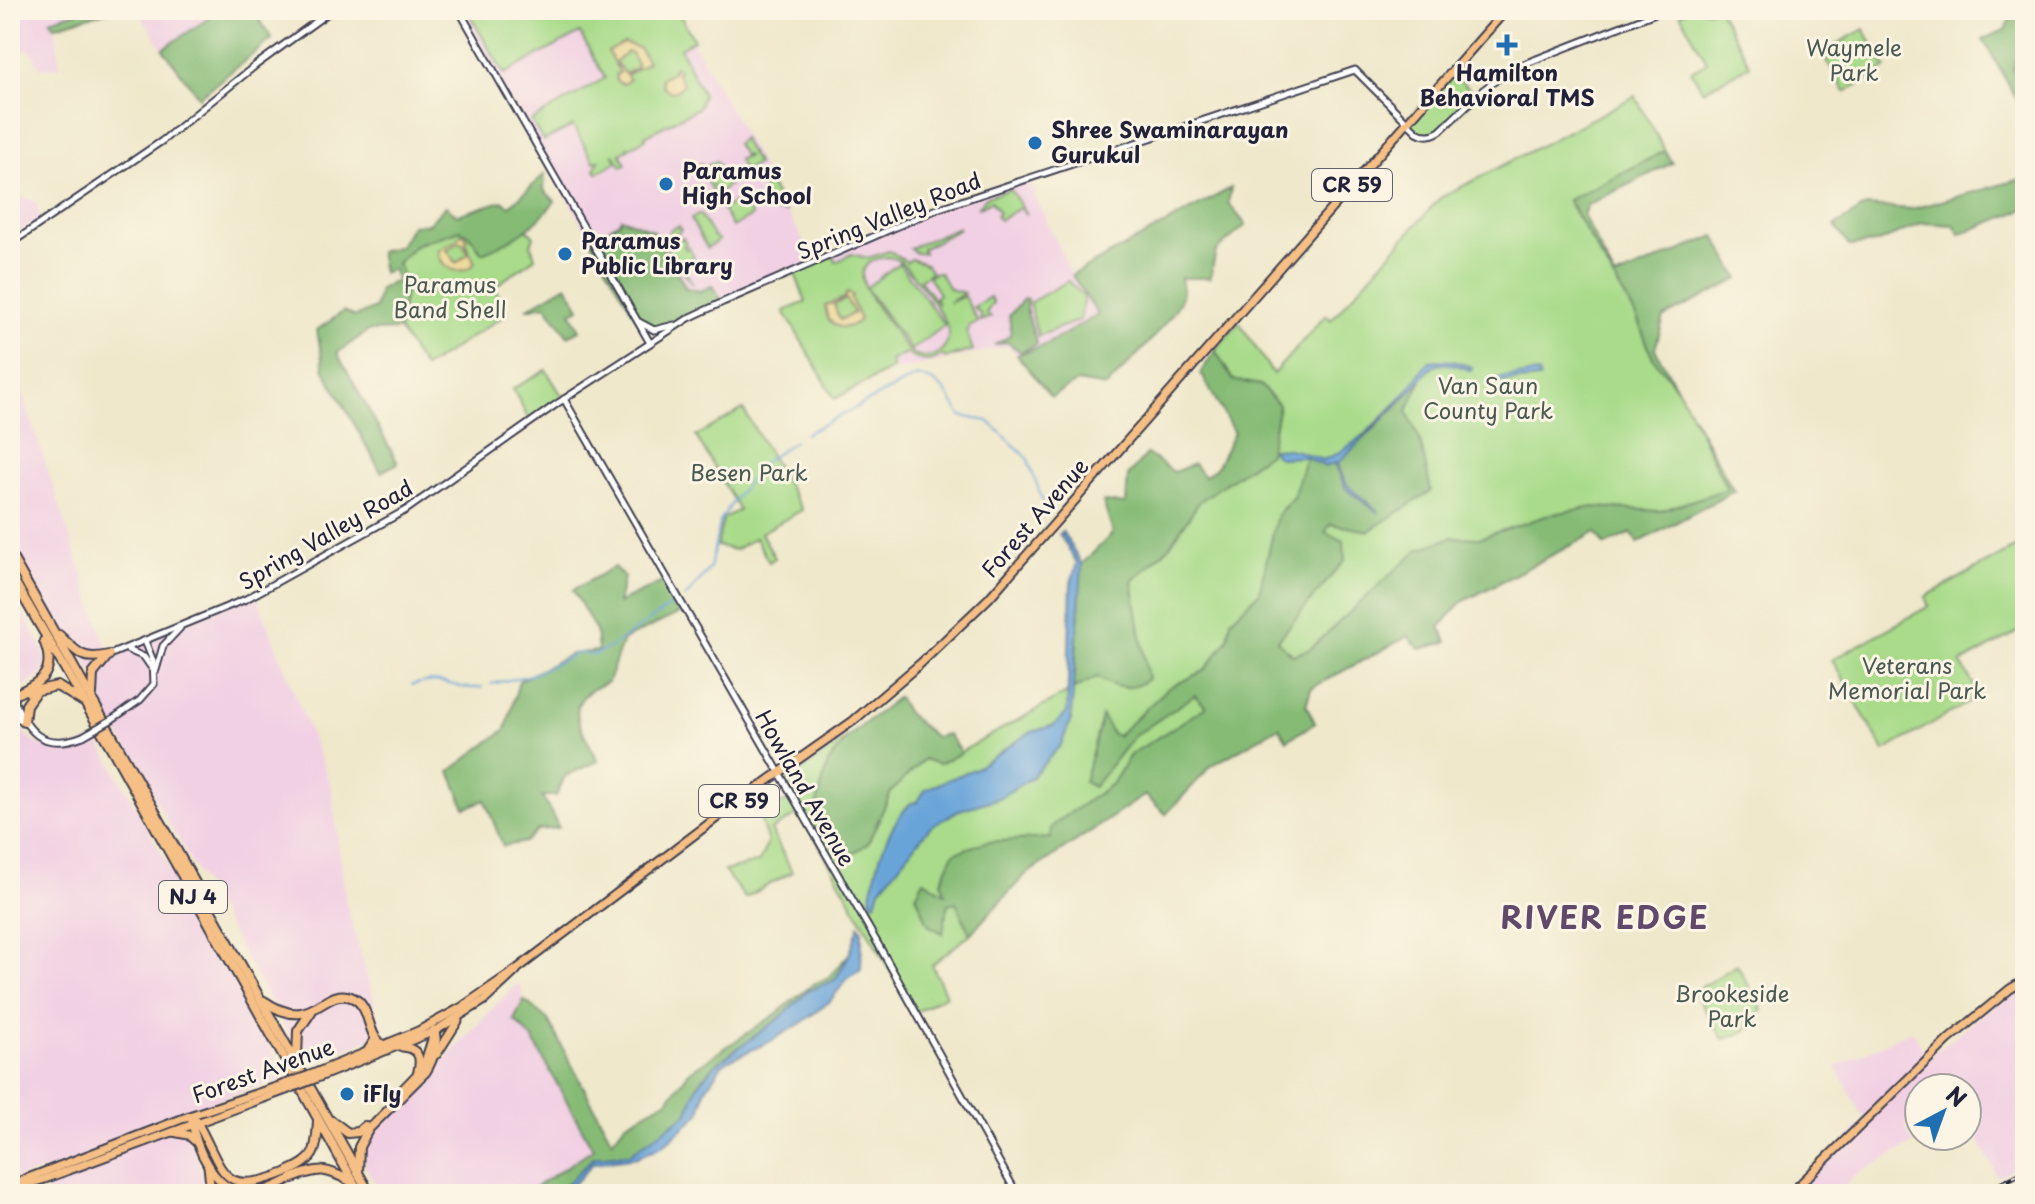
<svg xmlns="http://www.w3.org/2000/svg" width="2035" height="1204" font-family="'Playpen Sans',sans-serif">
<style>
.built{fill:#f1d0e3}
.green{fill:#a9db8a;stroke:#667e62;stroke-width:2;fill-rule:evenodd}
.forest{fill:#86bb76;stroke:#546e58;stroke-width:2}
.sand{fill:#eeda9e;stroke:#887e6c;stroke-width:2;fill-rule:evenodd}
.water{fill:#69a4d9;stroke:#46638a;stroke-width:2}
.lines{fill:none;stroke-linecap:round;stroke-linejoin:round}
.stream{stroke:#69a4d9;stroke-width:2}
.minor-casing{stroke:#414051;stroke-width:9}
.major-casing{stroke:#414051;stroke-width:11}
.highway-casing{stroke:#414051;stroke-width:12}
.minor{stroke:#fff;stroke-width:5}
.major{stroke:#f5bf86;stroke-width:7}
.highway{stroke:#f5bf86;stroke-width:8}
.rail-casing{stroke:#22223b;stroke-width:5}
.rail{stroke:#fcf5e5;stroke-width:2;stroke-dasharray:6;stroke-linecap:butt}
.minor-bridge-casing{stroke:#414051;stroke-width:9;stroke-linecap:butt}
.major-bridge-casing{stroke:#414051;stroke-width:11;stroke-linecap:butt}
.minor-bridge{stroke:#fff;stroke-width:5}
.major-bridge{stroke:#f5bf86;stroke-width:7}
.poi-dot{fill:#1f6fb2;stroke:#fcf5e5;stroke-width:3}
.labels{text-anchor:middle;stroke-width:6;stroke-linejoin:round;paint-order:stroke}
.shield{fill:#fcf5e5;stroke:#63616e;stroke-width:2}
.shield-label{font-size:20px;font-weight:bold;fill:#22223b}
.park-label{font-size:22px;fill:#4a5a53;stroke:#fcf5e5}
.poi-label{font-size:22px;font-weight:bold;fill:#22223b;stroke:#fcf5e5;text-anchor:start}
.street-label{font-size:22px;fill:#22223b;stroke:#fcf5e5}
.district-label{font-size:30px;font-weight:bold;letter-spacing:2px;fill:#61496b;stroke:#fcf5e5}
</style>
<rect width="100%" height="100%" fill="#fcf5e5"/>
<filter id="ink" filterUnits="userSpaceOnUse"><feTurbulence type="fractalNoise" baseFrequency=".0125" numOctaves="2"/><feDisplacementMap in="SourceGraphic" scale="16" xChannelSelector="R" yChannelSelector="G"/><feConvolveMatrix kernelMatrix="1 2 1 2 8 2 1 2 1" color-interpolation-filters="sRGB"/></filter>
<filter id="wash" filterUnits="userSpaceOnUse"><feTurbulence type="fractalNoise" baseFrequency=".006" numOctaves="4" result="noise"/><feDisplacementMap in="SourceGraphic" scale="32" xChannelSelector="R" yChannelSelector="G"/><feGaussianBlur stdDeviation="1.8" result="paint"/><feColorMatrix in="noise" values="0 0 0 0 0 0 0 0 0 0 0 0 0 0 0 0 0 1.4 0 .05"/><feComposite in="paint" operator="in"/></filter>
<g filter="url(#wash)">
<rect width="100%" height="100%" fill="#efe8cb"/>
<!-- built -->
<g class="built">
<path d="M10,10H82L50,20L55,26L60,67L40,68L30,49L10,56Z"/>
<path d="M137,10H205L210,17L163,49Z"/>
<path d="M460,10H675L815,262L723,302L704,290L686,288L651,228L631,222L592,242Z"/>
<path d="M1027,179L1072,275L1099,315L1045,345L1017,355L1008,346L895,371L832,254L913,219Z"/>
<path d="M10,193L37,202L40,218L10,237Z"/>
<path d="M10,356L109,655L256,594L331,786L346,903L384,1034L305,1063L97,696L95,675L61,629L10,541Z"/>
<path d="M10,590L41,645L46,665L40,676L10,694Z"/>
<path d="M10,714L28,737L39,745L56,749L70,748L97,738L288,1079L236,1093L184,1115L208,1194H48L43,1170L10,1180Z"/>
<path d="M2025,980V1162L1998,1177L1967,1118V1088L1951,1086L1919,1088V1111L1905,1127L1913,1144L1857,1174L1837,1194H1790L1865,1120L1836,1067L1912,1030L1928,1058Z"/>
<path d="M520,984L524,1000L514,1020L532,1038L594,1149L525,1194H381L365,1165L364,1150L369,1140L515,985Z"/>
</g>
<!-- green -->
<g class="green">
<path d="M467,10H677L694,40L680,48L703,95L698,108L645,136L646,138L629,148L627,146L628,149L620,153L626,164L622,167L613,153L617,162L597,173L595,169L599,160L594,162L573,126L543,141L531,121L605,78L580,33L504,74Z"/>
<path d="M1688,10H1719L1750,65L1703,91L1691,71L1707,62L1680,14Z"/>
<path d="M1864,29L1886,68L1845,92L1822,52Z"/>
<path d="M1451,72L1477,96L1440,131L1423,136L1406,122Z"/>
<path d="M1635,96L1665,151L1568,201L1636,316L1653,358L1677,388L1734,491L1638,543L1631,533L1605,545L1596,532L1460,603L1440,627L1447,642L1420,649L1408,636L1311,688L1306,705L1315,723L1287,740L1279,727L1211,766L1166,814L1145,795L1025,875L970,934L932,965L946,995L914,1013L801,813L771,830L792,872L745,898L724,871L759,862L768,842L757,810L793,800L784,784L848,737L828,763L868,843L891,792L924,759L939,764L1097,676L1131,581L1168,548L1200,501L1269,453L1279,405L1260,385L1233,380L1215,350L1239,322L1273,374L1326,315L1331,320L1440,198Z"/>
<path d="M742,138L757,164L743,171L738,159L748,156L743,155L736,144Z"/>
<path d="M716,161L729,184L722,191H717L720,198L717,200L710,188L714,185L710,187L697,165L701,163L706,171L705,167Z"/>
<path d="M766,179L785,212L769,210L761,197Z"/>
<path d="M1010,189L1026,214L1020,208L999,220L996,215L999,213L991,201L977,208L986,197Z"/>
<path d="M742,198L752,216L732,227L722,209Z"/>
<path d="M700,214L713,236L719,240L707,248L691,219Z"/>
<path d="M679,226L681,230L677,233L680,239L683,238L686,244L684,246L686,249L689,247L694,257L681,264L693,285L668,248L669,230Z"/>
<path d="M958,227L959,229L922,249L924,253H916L910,248Z"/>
<path d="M527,229L534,236L531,244L535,258L494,287L508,313L424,368L399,330L406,284L397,263L417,244L461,230L469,235L482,253Z"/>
<path d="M889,251L907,262L911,259L926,264L931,272L920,280L938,304L935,298L939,294L928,276L936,272L940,273L949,289L964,293L949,303L964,296L978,322L968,326L969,330L966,331L973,350L946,358L942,355C930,364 918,362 906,353L890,361L893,368L835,399L784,311L806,302L794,271L832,254L836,262L851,254L868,258ZM888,257C894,258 899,260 904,265C914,276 943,313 947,326C951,336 947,347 938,353C931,357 922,358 914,354C904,349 897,335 891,326C876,306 837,262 888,257Z"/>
<path d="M899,263L945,325L911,350L866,288Z"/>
<path d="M1068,281L1084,297L1080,320L1038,336L1029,303Z"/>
<path d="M990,297L993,303L986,313L991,317L980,321L981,315L974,307Z"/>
<path d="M546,370L564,399L530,422L513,389Z"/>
<path d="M743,409L802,510L761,533L775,558L769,562L755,538L735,550L717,546L723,519L739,510L696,436Z"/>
<path d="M2025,542V628L1961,663L1980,696L1884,751L1832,660L1929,606L1925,597Z"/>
<path d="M1737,965L1762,1009C1754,1027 1743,1035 1723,1039L1694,992Z"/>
<path d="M2025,1177V1194H1993Z"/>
</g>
<!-- forest -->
<g class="forest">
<path d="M82,10H112L55,26L50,20Z"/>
<path d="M205,10H253L272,39L199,97L163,49L209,18Z"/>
<path d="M2014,10H2025V56L2018,52L2013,69L2025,88V114L1983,39L2005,30Z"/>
<path d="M1665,151L1672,163L1587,205L1583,215L1615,278L1715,236L1739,279L1664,317L1655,349L1677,388L1653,358L1636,316L1568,200Z"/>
<path d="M545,174L544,190L555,201C535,227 512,241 482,253L469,235L461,230L417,244L397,263L406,284L399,330L368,331L337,353L398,463L381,472L324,370L317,330L344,311L355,317L375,308L380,289L397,280L392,269L383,273L379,252L400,246L412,225L428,224L446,206L457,215L502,201L510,206Z"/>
<path d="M2025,178V209L1960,234L1954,225L1923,223L1876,243L1849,246L1835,226L1866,206L1912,209Z"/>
<path d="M1231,188L1228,203L1246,225L1216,251L1210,278H1181C1181,282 1183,287 1183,291C1182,313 1123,369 1106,387L1077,382L1051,397L1017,355L1045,345L1098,315L1072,275Z"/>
<path d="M621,218L654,231L686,288L700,291L712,286L723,302L658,330L638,321L591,240L619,222Z"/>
<path d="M567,285L580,308L571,312L580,330L568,336L546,305L526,309Z"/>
<path d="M1024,298L1027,299L1026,309L1037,344L1021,352L1007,342L994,345C1013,335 1012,338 1009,316Z"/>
<path d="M1215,350L1233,380L1260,385L1279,405L1269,453L1200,501L1168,548L1132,581L1148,679C1131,692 1114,689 1097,677L1074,689L1082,564L1113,533L1103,502L1126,504L1128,476L1147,454L1174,472L1194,464L1204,477L1216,468L1234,433L1201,373Z"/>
<path d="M1422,380L1407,411L1420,440L1431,491L1369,531L1331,524L1325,532L1344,541L1345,560L1277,641L1293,655L1310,649L1417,550L1452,537L1479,538L1552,514L1594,507L1660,511L1727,489L1691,414L1734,491L1638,543L1631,533L1605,545L1596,532L1460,603L1440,627L1447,642L1420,649L1408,636L1311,688L1306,705L1315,723L1287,740L1279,727L1211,766L1166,814L1145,795L1025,875L970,934L956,902L948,904L943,933L929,926L916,895L924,880L945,893L941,881L954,853L985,842L1051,838V828L1057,822L1113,783L1130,755L1206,707L1195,695L1133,737L1094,787L1084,782L1102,716L1112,733L1117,736L1168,688L1204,671L1228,639L1231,620L1259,593L1277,515L1293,497L1306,457L1325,463L1366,437Z"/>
<path d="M614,567L624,577L618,603L664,581L680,613L623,640L608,682C557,701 581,725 598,761L565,776L556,796H542L559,828L538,830L525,842L503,846L485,800L465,808L450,771L506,729L519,681L571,654L598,651L596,631L573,590Z"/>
<path d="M898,697L907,713L935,737L948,734L961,753L939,764L924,759L891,792L868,843L843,860L816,807L828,763L848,737Z"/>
<path d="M850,953L835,981L809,990L780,1018L716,1064L697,1086L688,1113L630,1154L594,1157L557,1194H525L593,1149L532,1038L514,1020L524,1000L548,1020L612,1141L625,1124L668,1100L689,1072L776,1014L813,984L828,978Z"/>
</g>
<!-- sand -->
<g class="sand">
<path d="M624,43L639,48L648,62L627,75L629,80L623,84L616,81V74L620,73L608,52ZM627,52L631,53L637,64L636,68L625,74L615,62Z"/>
<path d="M675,66L679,69L677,73L683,84L678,90L671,92L663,87L661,78L672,72Z"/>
<path d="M462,233L468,239L465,242L475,263C460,277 442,271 438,251L457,240ZM460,241L469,253L456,263L447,250Z"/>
<path d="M847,293L852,295L851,299L860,320C849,329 838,331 828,319L825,306L844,298ZM846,299L854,313L840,320L834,305Z"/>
</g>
<!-- water -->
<g class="water">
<path d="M1440,360L1453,361L1472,367L1471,371C1461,366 1447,361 1435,366C1427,369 1421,381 1414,388C1389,414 1364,438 1338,463C1346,495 1360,491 1379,513L1346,489L1335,463L1325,467L1306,457L1281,458L1274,454L1273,449C1291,447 1306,453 1322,460C1357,449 1406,397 1425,365L1430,361Z"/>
<path d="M1539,373L1540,379L1490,383L1489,379Z"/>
<path d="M1062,531L1082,564L1071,720L1061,745L1031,778L999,798L960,810L930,827L880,889L876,903L870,901C876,867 885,828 911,803L917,802L926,789L976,768L1029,733L1054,725L1067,713L1071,583L1077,563L1059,534Z"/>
<path d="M859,925L862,931L861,969L848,978L830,1001L803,1022L769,1042L729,1060L721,1066L705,1090L700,1113L664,1145L638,1157L593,1163L565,1194H557L594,1157L630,1154L688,1113L697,1086L716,1064L780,1018L809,990L835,980L850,953Z"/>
</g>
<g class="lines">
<!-- stream -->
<g class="stream">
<path d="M805,434L917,376C944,383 947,393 961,416L988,421L1027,457L1047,513"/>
<path d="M685,598L710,568L720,521L736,497L763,463L794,441"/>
<path d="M491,684L531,675L577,653L594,655L611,647L673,604"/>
<path d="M412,685C446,674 453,692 482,687"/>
</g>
</g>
</g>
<g filter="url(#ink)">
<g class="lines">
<defs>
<g id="minor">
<path d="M459,10L650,343"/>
<path d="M10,244L162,141L256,65L332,10"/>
<path d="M639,322L654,330L674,325"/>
<path d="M564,399L878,944L1017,1194"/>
<path d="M128,650L144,657L153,670"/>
<path d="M109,655L246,599L406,510L558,403L689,318L723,302L937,209L1355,70L1417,132C1425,137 1432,136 1440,131L1483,90L1511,69L1663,10"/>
<path d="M156,670L163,646L180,628"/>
<path d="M10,697L12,696C27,731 41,752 83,736"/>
<path d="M10,711L22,721"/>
<path d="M111,720L140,700L154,684L153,661L145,641"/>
</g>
<g id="major">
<path d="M402,1047C416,1048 422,1055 418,1070"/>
<path d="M437,1054L458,1021"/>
<path d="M310,1075L418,1031L462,1007L517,969L735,804L853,721L921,663L989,598L1506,10"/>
<path d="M312,1080L435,1031L485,1000L516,971"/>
<path d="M396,1096L423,1068L434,1033"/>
<path d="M196,1120C225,1171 219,1200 289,1171"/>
<path d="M192,1121C196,1149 214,1189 245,1193C261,1195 279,1184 293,1178"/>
<path d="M368,1130L426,1072C433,1061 440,1042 434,1030"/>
<path d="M173,1132L188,1135L197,1143"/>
<path d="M208,1166L211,1194"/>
<path d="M10,1185L192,1115L282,1085"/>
<path d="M10,1189L42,1180L286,1090"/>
<path d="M1790,1194L1948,1040L2010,989L2025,980"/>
</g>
<g id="highway">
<path d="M10,554L370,1194"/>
<path d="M10,574L113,751L360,1194"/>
<path d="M59,635C78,653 82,661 109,655"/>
<path d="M29,692L57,686L82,701"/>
<path d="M92,695L93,674L106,658"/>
<path d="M12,696C39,683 58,674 44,641"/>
<path d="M24,722L26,705L36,691"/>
<path d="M264,1001C313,1035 322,987 351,997C373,1005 365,1038 385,1046"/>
<path d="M367,1052L376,1039"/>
<path d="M297,1058L298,1031L311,1012"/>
<path d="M332,1121L348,1133L358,1132L365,1126"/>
<path d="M289,1171C318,1159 316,1149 318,1121"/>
<path d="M358,1173L359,1147L368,1130"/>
<path d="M293,1178C320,1167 326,1168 352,1182"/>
</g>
</defs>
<!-- minor casing -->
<use href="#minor" class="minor-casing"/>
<!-- major casing -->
<use href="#major" class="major-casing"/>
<!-- highway casing -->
<use href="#highway" class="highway-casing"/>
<!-- minor -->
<use href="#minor" class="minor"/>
<!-- major -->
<use href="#major" class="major"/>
<!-- highway -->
<use href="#highway" class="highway"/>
<defs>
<path id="rail" d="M1981,1194L2025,1171"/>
</defs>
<!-- rail casing -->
<use href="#rail" class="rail-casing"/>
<!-- rail -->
<use href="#rail" class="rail"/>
<defs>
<path id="minor-bridge" d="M83,736L111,720"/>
<g id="major-bridge">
<path d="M282,1085L310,1075"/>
<path d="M286,1090L312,1080"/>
</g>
</defs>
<!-- minor-bridge casing -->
<use href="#minor-bridge" class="minor-bridge-casing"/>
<!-- major-bridge casing -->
<use href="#major-bridge" class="major-bridge-casing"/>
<!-- minor-bridge -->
<use href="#minor-bridge" class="minor-bridge"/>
<!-- major-bridge -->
<use href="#major-bridge" class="major-bridge"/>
</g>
</g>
<!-- markers -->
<g class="poi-dot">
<path d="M1503 33h8v8h8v8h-8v8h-8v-8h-8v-8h8z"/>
<circle cx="1035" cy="143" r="8"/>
<circle cx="666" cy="184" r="8"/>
<circle cx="565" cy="254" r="8"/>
<circle cx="347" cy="1094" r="8"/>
</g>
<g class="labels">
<!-- shield labels -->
<g class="shield">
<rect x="1312" y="169" width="80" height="32" rx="6"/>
<rect x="699" y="785" width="80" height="32" rx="6"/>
<rect x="159" y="881" width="68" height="32" rx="6"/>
</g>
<g class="shield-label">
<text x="1352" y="192">CR 59</text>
<text x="739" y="808">CR 59</text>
<text x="193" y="904">NJ 4</text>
</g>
<!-- park labels -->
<g class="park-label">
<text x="1854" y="56">Waymele<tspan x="1854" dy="25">Park</tspan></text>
<text x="450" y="293">Paramus<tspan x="450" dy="25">Band Shell</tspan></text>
<text x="1488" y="394">Van Saun<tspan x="1488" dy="25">County Park</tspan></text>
<text x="749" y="481">Besen Park</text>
<text x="1907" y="674">Veterans<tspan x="1907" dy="25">Memorial Park</tspan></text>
<text x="1732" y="1002">Brookeside<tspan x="1732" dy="25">Park</tspan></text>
</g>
<!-- poi labels -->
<g class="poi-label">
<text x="1507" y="81" text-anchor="middle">Hamilton<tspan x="1507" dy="25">Behavioral TMS</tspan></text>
<text x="1051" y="138">Shree Swaminarayan<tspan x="1051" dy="25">Gurukul</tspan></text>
<text x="682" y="179">Paramus<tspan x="682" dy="25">High School</tspan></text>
<text x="581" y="249">Paramus<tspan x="581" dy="25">Public Library</tspan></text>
<text x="363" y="1102">iFly</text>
</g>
<!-- street labels -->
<g class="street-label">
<text transform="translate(889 216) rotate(-22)" y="8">Spring Valley Road</text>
<text transform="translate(1035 518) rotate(-49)" y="8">Forest Avenue</text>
<text transform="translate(326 535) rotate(-30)" y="8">Spring Valley Road</text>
<text transform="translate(805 788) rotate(60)" y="8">Howland Avenue</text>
<text transform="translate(263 1071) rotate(-20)" y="8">Forest Avenue</text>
</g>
<!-- district labels -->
<g class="district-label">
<text x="1605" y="929">RIVER EDGE</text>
</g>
</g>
<!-- margin -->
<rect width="2035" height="1204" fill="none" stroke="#fcf5e5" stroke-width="40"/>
<!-- north arrow -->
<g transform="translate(1943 1112) rotate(41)"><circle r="38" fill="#fcf5e5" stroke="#a5a1a1" stroke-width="2"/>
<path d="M0-6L14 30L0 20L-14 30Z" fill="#1f6fb2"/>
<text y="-12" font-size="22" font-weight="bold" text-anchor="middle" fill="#22223b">N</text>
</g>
</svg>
